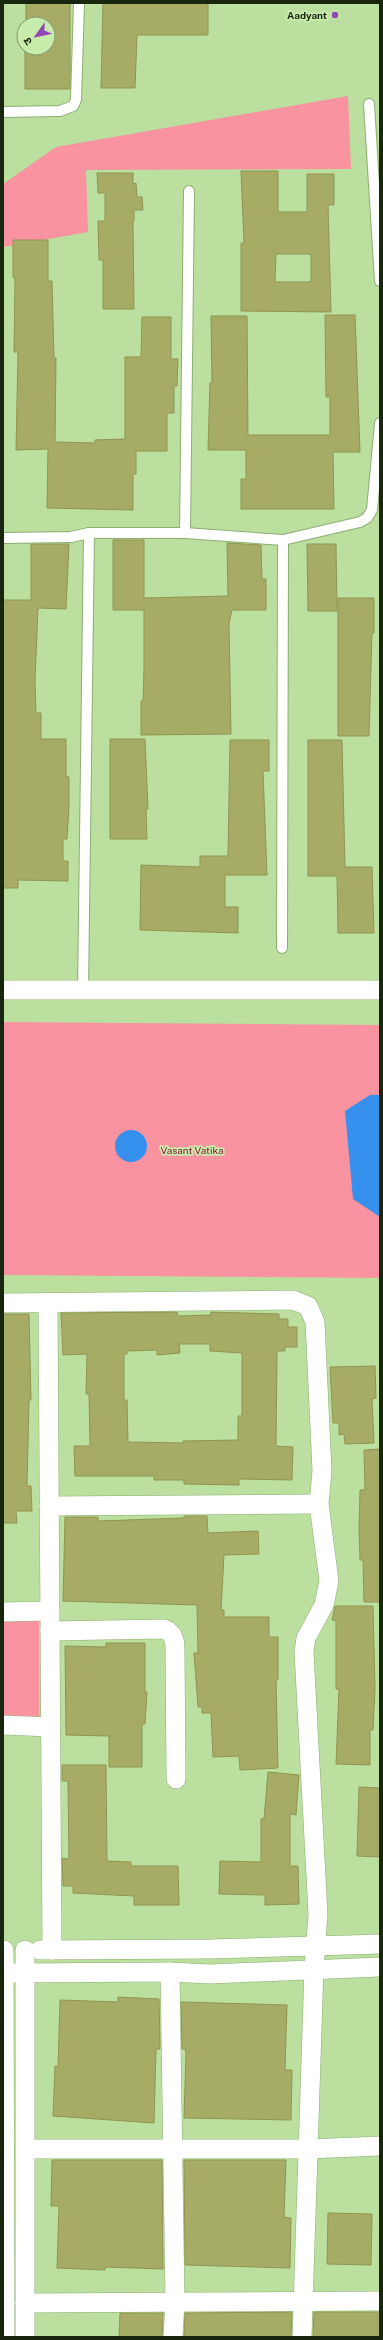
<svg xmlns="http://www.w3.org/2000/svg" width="383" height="2340" font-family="'Public Sans','Noto Sans Devanagari',sans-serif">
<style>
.green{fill:#f993a0}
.water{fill:#3691ee}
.building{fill:#a6ab65;stroke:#909550;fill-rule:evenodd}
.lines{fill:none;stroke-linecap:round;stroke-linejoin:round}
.service-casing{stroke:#8cae71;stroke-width:12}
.minor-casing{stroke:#8cae71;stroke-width:20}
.service{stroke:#fff;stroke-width:10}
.minor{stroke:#fff;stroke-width:19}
.poi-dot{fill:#9147b8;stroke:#c8ecac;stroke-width:1.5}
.labels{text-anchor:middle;stroke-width:3.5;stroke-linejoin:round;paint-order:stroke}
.poi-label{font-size:10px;font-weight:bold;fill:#18260d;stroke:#c8ecac;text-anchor:end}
.park-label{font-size:10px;fill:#8d1436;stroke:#c8ecac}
</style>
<rect width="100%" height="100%" fill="#bbdf9f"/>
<!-- green -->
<g class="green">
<path d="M348,96L351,169L86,170L88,232L3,247V184L56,147Z"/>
<path d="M3,1022L380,1025V1278L3,1275Z"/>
<path d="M39,1614V1723L3,1722V1615Z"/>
</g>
<!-- water -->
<g class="water">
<path d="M370,1095H380V1217L353,1199L345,1111Z"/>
<circle cx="131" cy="1146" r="16"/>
</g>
<!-- building -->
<g class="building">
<path d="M26,3H70V89H25V48H48V24H26Z"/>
<path d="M103,3H208V35H137L135,88H101Z"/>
<path d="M241,171H278V212H307V174H334V205H328L331,312L241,311V243H244ZM276,254H311V282H275Z"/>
<path d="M97,173H133V184L136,183L137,197H142L143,210H134V221H133L134,309H103V260H99L98,221H105V193H98Z"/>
<path d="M13,240H48V281H52L54,358H56L55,442L95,443V440L125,439V357H141L142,317H171V359H178L177,386H174V413H167V451H136V474H133V510L47,508L48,449L16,450L18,352H14L15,278H13Z"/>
<path d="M325,315H355L360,452H333L334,509H241V479H246V450H208L210,383H212L211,316H247L248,435H330V397H326Z"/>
<path d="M113,540H144V598L228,596L227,543L261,545L262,579H266V610H232L229,623L231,734L141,735V701H143L144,668V610H113Z"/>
<path d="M31,544H69L66,609L38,608L35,680L36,713H41V739H66V777H69V807L67,839H63V861H68V881L18,880V888H3V600H31Z"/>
<path d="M307,544H336L337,611H308Z"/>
<path d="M338,598H374V633H372L369,736H338Z"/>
<path d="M110,739H145L148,809H146L147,839H110Z"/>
<path d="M230,740H269V771H263L267,875H225V907H238V933L140,930L141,865L200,867V856H228Z"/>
<path d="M308,740H342L345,867H372L374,933H338L337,876H308Z"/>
<path d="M177,1312L178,1316L211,1315V1312L279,1314V1319H288V1327H297V1347H285V1351H277L276,1446L293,1447L292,1480L239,1479V1485L184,1484V1480H154V1476H75L74,1446H90L89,1394H86L87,1354L63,1355L61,1313ZM179,1344H210V1351L242,1353V1416H238V1440L183,1441V1443L128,1442L127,1400H124V1354H127V1351L157,1350V1355L180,1353Z"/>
<path d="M3,1314H29L31,1400H29L27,1486H31L32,1511H16L17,1523H3Z"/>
<path d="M375,1366L376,1398L372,1399L374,1443L345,1444L344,1434L339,1435V1423H333L330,1367Z"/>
<path d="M380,1449V1602H364L363,1560H360L359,1528L360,1490H365L364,1450Z"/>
<path d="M184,1516H207L208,1533L258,1531L259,1554L224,1555L221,1610H224V1617H269V1637H278V1680H276L278,1768L240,1770L239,1756L213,1757L211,1713H202V1707H198L194,1653H198L197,1605L63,1601L65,1517H98V1521L184,1518Z"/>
<path d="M335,1606H373L375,1689L373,1730H370V1765L336,1764L339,1689H336V1621L332,1620Z"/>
<path d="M106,1643H145V1692H147L145,1724H142V1767H109V1736L66,1735L65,1646L106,1647Z"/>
<path d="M62,1765H106L107,1861L131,1862V1866H178L179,1905H134V1896L73,1893V1886H63L62,1858L69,1859L68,1781H62Z"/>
<path d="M268,1772L299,1775L296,1815L290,1814V1866H298L299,1904L265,1905V1895L219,1894L220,1861L261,1862V1819H264Z"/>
<path d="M359,1787L380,1788V1857L357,1856Z"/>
<path d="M118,1997L159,1999L160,2049H156L154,2123L53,2116L55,2066L58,2067L60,2000L118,2002Z"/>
<path d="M181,2002L287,2005L285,2070H292L291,2120L184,2118L186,2053L185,2049H182Z"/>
<path d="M52,2160H162L163,2269L105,2267V2270L57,2268L59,2206H51Z"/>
<path d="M184,2160H286L284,2217L291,2218L290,2268L185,2265Z"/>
<path d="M328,2213L372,2214L371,2265L327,2264Z"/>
<path d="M292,2312L291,2337H184L185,2313Z"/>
<path d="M314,2312H380V2337H313Z"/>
<path d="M120,2313H163L162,2337H119Z"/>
</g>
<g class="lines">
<defs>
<g id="service">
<path d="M369,104L380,281"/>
<path d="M3,112L60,111L73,106L76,100L79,3"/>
<path d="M185,533L189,191"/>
<path d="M3,538L71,537L89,533H185L283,540L360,522L367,518L372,510L380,423"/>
<path d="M282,948L283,540"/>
<path d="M83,991L89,533"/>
</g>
<g id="minor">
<path d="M3,990H380"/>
<path d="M48,1302L52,1950"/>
<path d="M3,1303L293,1300L308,1306L315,1322L322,1471L319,1504L329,1581L324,1605L306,1638L304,1652L318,1914L314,1968L302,2337"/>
<path d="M49,1506L319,1504"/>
<path d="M3,1612L50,1611"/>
<path d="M50,1631L164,1629C173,1633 175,1639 175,1649L176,1779"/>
<path d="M3,1725L51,1727"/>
<path d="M4,1950L5,2337"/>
<path d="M25,1950V2337"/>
<path d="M40,1950L211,1949L380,1944"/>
<path d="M170,1972L175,2302L173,2337"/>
<path d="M14,1973L170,1972L210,1974L380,1967"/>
<path d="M26,2149H307L380,2146"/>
<path d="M25,2303L380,2301"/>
</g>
</defs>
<!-- service casing -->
<use href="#service" class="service-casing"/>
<!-- minor casing -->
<use href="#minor" class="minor-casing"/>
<!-- service -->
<use href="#service" class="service"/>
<!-- minor -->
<use href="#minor" class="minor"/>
</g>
<!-- markers -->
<circle class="poi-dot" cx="335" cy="15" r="4"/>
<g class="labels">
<!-- poi labels -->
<g class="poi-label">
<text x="327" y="19">Aadyant</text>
</g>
<!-- park labels -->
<g class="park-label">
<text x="192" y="1154">Vasant Vatika</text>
</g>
</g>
<!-- border -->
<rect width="383" height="2340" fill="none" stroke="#18260d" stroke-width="8"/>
<!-- north arrow -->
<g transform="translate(36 36) rotate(237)"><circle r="19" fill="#c8ecac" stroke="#829d6c"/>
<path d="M0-3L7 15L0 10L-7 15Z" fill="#9147b8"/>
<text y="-6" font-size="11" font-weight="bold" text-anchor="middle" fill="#18260d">उ</text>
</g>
</svg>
